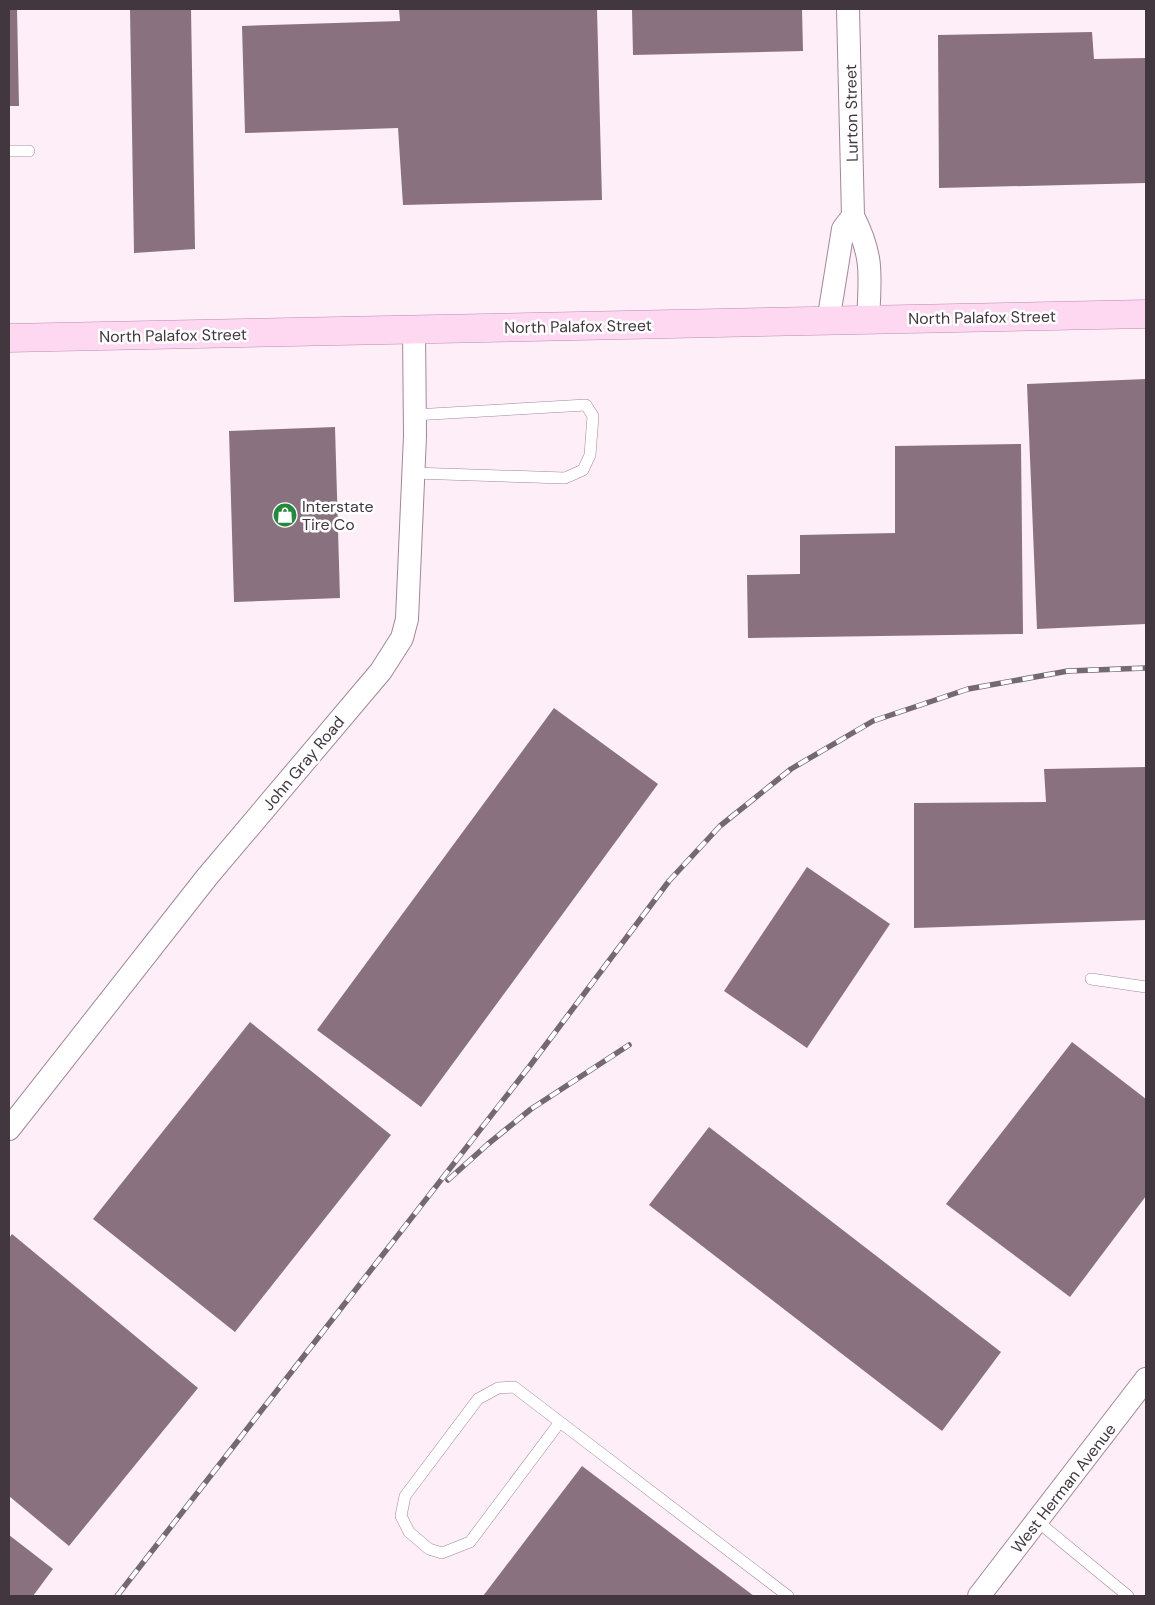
<svg xmlns="http://www.w3.org/2000/svg" width="1155" height="1605" font-family="'DM Sans',sans-serif">
<style>
.building{fill:#897180}
.lines{fill:none;stroke-linecap:round;stroke-linejoin:round}
.service-casing{stroke:#a18898;stroke-width:12}
.minor-casing{stroke:#a18898;stroke-width:24}
.primary-casing{stroke:#bc8dac;stroke-width:29}
.service{stroke:#fff;stroke-width:11}
.minor{stroke:#fff;stroke-width:22}
.primary{stroke:#fed7f1;stroke-width:28}
.rail-casing{stroke:#756971;stroke-width:5.5}
.rail{stroke:#fff;stroke-width:4;stroke-dasharray:11;stroke-linecap:butt}
.labels{text-anchor:middle;stroke-width:5;stroke-linejoin:round;paint-order:stroke}
.street-label{font-size:16px;fill:#42373e;stroke:#fff}
.poi-label{font-size:16px;fill:#42373e;stroke:#fff;text-anchor:start}
</style>
<rect width="100%" height="100%" fill="#feeef8"/>
<!-- building -->
<g class="building">
<path d="M9,9H17L19,106H9Z"/>
<path d="M130,9H191L195,249L134,253Z"/>
<path d="M399,9H597L602,200L403,205L398,128L245,133L242,26L400,21Z"/>
<path d="M632,9H802L803,51L633,55Z"/>
<path d="M1092,32L1094,59L1146,58V183L939,188L938,35Z"/>
<path d="M1146,379V624L1037,629L1027,384Z"/>
<path d="M335,427L340,598L234,602L229,431Z"/>
<path d="M1021,444L1023,634L748,638L747,575L800,574V535L895,533V446Z"/>
<path d="M554,708L658,784L421,1107L317,1030Z"/>
<path d="M1146,767V920L914,928V803L1046,802L1044,769Z"/>
<path d="M807,867L890,924L807,1048L724,991Z"/>
<path d="M250,1022L391,1135L235,1332L93,1219Z"/>
<path d="M1072,1042L1146,1099V1196L1070,1297L946,1204Z"/>
<path d="M709,1127L1001,1352L942,1431L649,1205Z"/>
<path d="M12,1234L198,1388L69,1546L9,1496V1238Z"/>
<path d="M582,1466L754,1596H483Z"/>
<path d="M9,1535L53,1569L33,1596H9Z"/>
</g>
<g class="lines">
<defs>
<g id="service">
<path d="M9,151H29"/>
<path d="M413,473L565,478L583,470L590,455L593,416L586,405L414,415"/>
<path d="M1091,979L1146,987"/>
<path d="M560,1422L470,1542L442,1553L429,1549L409,1532L401,1516L405,1496L478,1399L498,1388L514,1387L560,1422L788,1596"/>
<path d="M1037,1521L1128,1596"/>
</g>
<g id="minor">
<path d="M848,9L853,216C874,257 870,276 868,321"/>
<path d="M828,322L843,229L853,216"/>
<path d="M9,1129L207,877L381,671L402,638L407,619L415,436L414,329"/>
<path d="M979,1596L1146,1379"/>
</g>
<path id="primary" d="M9,338L1146,314"/>
</defs>
<!-- service casing -->
<use href="#service" class="service-casing"/>
<!-- minor casing -->
<use href="#minor" class="minor-casing"/>
<!-- primary casing -->
<use href="#primary" class="primary-casing"/>
<!-- service -->
<use href="#service" class="service"/>
<!-- minor -->
<use href="#minor" class="minor"/>
<!-- primary -->
<use href="#primary" class="primary"/>
<defs>
<g id="rail">
<path d="M448,1180L488,1144L531,1109L629,1045"/>
<path d="M117,1596L529,1067L669,881L720,826L791,769L873,721L968,689L1068,671L1146,668"/>
</g>
</defs>
<!-- rail casing -->
<use href="#rail" class="rail-casing"/>
<!-- rail -->
<use href="#rail" class="rail"/>
</g>
<!-- icons -->
<defs>
<symbol id="shop-disc" viewBox="-11 -11 22 22"><circle r="9.5" fill="#25883c" stroke="#fff"/><path d="M-5-2.5h2.3a2.7 3.5 0 0 1 5.4 0H5L5.5 6h-11ZM-1.5-2.5h3a1.5 2.3 0 0 0-3 0Z" fill="#fff"/></symbol>
</defs>
<g fill-rule="evenodd">
<use href="#shop-disc" x="271" y="501" width="28" height="28"/>
</g>
<g class="labels">
<!-- street labels -->
<g class="street-label">
<text transform="translate(851 113) rotate(-91)" y="6">Lurton Street</text>
<text transform="translate(982 317) rotate(-1)" y="6">North Palafox Street</text>
<text transform="translate(578 326) rotate(-1)" y="6">North Palafox Street</text>
<text transform="translate(173 335) rotate(-1)" y="6">North Palafox Street</text>
<text transform="translate(303 763) rotate(-50)" y="6">John Gray Road</text>
<text transform="translate(1063 1488) rotate(-52)" y="6">West Herman Avenue</text>
</g>
<!-- poi labels -->
<g class="poi-label">
<text x="302" y="512">Interstate<tspan x="302" dy="18">Tire Co</tspan></text>
</g>
</g>
<!-- border -->
<rect width="1155" height="1605" fill="none" stroke="#42373e" stroke-width="20"/>
</svg>
